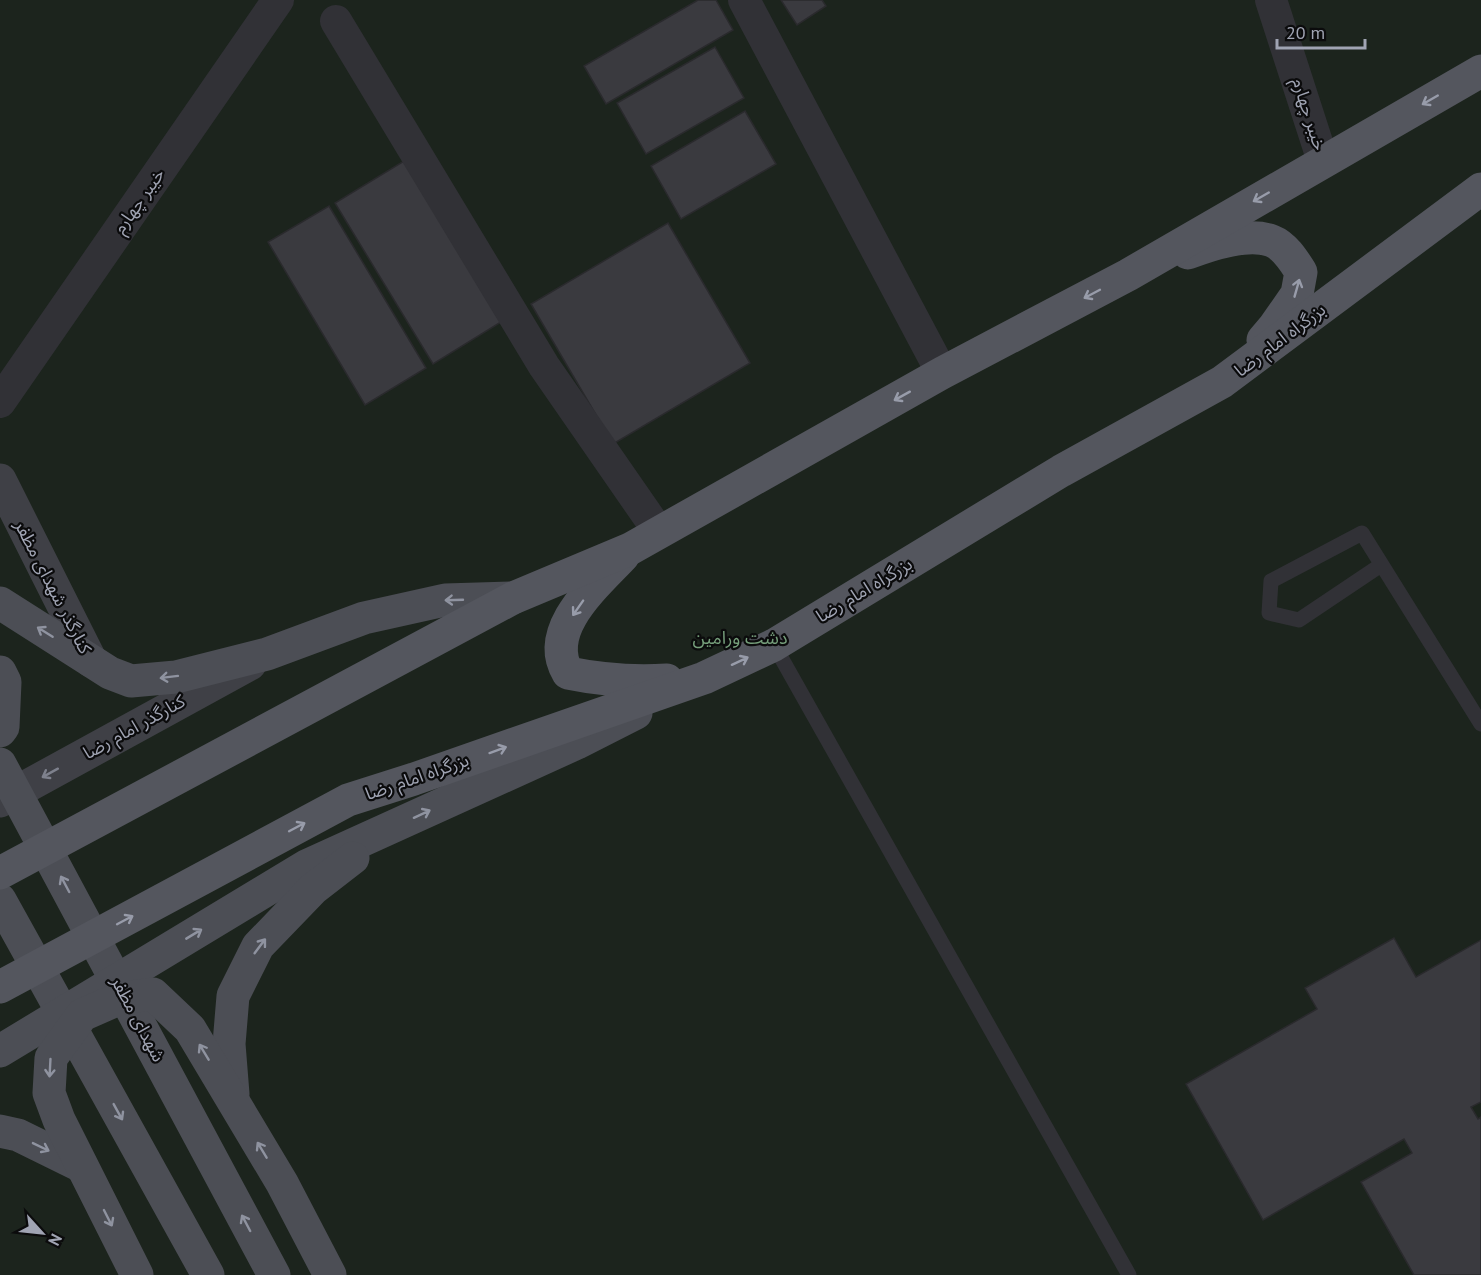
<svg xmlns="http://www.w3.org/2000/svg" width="1481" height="1275" font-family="'PT Sans','Noto Sans Arabic',sans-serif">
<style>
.green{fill:#1c241d}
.building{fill:#3a3a3f;stroke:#2a2a2d;stroke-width:1.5}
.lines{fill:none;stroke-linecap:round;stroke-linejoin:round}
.service{stroke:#313136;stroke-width:15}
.minor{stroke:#313136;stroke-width:32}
.secondary{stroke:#3f4046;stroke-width:33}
.primary{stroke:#4c4e55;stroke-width:33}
.trunk{stroke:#54565e;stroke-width:33}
.oneway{stroke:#989caa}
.oneway2{stroke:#8f93a0}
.oneway3{stroke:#7e818d}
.labels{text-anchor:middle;stroke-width:4.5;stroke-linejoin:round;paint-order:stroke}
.street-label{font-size:18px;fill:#a0a4b3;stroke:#0b0b0c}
.park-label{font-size:18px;fill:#769f7b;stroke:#0b0b0c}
</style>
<rect width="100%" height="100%" fill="#101011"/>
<!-- green -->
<rect class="green" x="0" y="0" width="1481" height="1275"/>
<!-- building -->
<g class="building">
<path d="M698,0H716L733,30L606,104L584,66Z"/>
<path d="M781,0H822L826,6L797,25Z"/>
<path d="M715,47L744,98L646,154L617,103Z"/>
<path d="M745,111L776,164L681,219L651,166Z"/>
<path d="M404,161L501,322L433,364L335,203Z"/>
<path d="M329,206L426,368L365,405L268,242Z"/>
<path d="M668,223L750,363L613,444L531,304Z"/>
<path d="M1394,938L1416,977L1481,940V1102L1471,1107L1478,1119L1481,1117V1275H1414L1361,1182L1412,1153L1404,1139L1263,1220L1186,1084L1317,1009L1305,988Z"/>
</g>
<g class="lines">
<!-- service -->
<g class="service">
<path d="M1381,565L1299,620L1269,613L1271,581L1362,533L1481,724"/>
<path d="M774,645L1129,1275"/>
</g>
<!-- minor -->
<g class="minor">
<path d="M744,0L942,373"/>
<path d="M1271,0L1323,161"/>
<path d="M336,21L544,366L659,532"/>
<path d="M0,402L278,0"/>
</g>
<!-- secondary -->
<g class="secondary">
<path d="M0,480L91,661"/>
<path d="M0,801L250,664"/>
</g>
<!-- primary -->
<g class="primary">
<path d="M0,603L110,673L131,681L176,677L267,654L364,618L445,600L513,598"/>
<path d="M0,672L5,682L3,727L0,731"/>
<path d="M0,764L274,1275"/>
<path d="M0,900L208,1275"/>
<path d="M0,1051L306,866L577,743L636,713"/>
<path d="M233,1094L229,1044L233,996L258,946L313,889L353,858"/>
<path d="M0,1131L18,1135L81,1166"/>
<path d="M137,1275L59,1120L49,1093L51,1058L82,1015L121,998L153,994L190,1029L282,1183L330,1275"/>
</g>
<!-- trunk -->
<g class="trunk">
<path d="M1188,253C1211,244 1249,232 1272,241C1285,246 1294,261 1301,272L1297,294L1274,327L1263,340"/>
<path d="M623,556C596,585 542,630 568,673C602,680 633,682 667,680"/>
<path d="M0,873L513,598L630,549L942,373L1128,275L1481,71"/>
<path d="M0,987L348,800L414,779L704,678L774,645L1061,471L1222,382L1481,189"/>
</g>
</g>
<!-- one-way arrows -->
<defs><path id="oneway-shaft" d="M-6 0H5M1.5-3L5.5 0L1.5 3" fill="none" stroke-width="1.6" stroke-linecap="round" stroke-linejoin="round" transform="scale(1.5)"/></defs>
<g class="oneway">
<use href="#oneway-shaft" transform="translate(1430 100) rotate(150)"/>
<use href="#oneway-shaft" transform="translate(1261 197) rotate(150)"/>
<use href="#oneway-shaft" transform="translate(1297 288) rotate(-74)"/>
<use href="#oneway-shaft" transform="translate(1092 294) rotate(152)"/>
<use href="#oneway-shaft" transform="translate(902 396) rotate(151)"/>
<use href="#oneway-shaft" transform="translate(578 608) rotate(125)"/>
<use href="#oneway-shaft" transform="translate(740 661) rotate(-25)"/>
<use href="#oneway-shaft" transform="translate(498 750) rotate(-20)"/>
<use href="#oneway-shaft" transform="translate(297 827) rotate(-28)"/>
<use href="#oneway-shaft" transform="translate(125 920) rotate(-28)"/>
</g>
<g class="oneway2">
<use href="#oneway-shaft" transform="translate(454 600) rotate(178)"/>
<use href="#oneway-shaft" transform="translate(45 632) rotate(-148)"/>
<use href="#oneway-shaft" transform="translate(169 677) rotate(173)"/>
<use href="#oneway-shaft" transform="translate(422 814) rotate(-25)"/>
<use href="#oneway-shaft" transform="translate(65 884) rotate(-118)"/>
<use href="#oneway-shaft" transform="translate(194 934) rotate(-31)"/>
<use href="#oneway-shaft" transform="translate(260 946) rotate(-53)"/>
<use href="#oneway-shaft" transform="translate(204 1052) rotate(-121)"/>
<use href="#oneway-shaft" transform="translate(50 1068) rotate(93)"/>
<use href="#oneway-shaft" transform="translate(118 1112) rotate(61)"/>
<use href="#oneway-shaft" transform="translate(41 1147) rotate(26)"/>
<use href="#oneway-shaft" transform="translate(262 1150) rotate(-121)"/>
<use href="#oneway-shaft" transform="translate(108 1218) rotate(63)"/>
<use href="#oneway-shaft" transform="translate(246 1223) rotate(-118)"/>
</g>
<use class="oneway3" href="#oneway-shaft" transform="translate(50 773) rotate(151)"/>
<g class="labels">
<!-- street labels -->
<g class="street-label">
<text transform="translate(1309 114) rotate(72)" y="6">خیبر چهارم</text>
<text transform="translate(139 201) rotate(-55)" y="6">خیبر چهارم</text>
<text transform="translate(1280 340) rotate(-37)" y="6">بزرگراه امام رضا</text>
<text transform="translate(53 587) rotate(63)" y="6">کنارگذر شهدای مظفر</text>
<text transform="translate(864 590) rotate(-31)" y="6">بزرگراه امام رضا</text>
<text transform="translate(134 727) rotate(-29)" y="6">کنارگذر امام رضا</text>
<text transform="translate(417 777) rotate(-19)" y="6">بزرگراه امام رضا</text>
<text transform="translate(138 1019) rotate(62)" y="6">شهدای مظفر</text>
</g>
<!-- park labels -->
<g class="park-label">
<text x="740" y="644">دشت ورامین</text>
</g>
</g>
<!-- north arrow -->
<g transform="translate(42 1233) rotate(117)" stroke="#0b0b0c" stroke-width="4.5" paint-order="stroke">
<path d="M0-4.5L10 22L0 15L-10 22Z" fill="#a0a4b3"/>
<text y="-9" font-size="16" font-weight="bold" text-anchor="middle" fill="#a0a4b3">N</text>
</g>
<!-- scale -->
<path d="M1277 39v9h88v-9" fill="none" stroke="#a0a4b3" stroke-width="3"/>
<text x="1286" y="39" font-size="18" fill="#a0a4b3" stroke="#0b0b0c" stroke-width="4.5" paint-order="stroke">20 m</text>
</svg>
